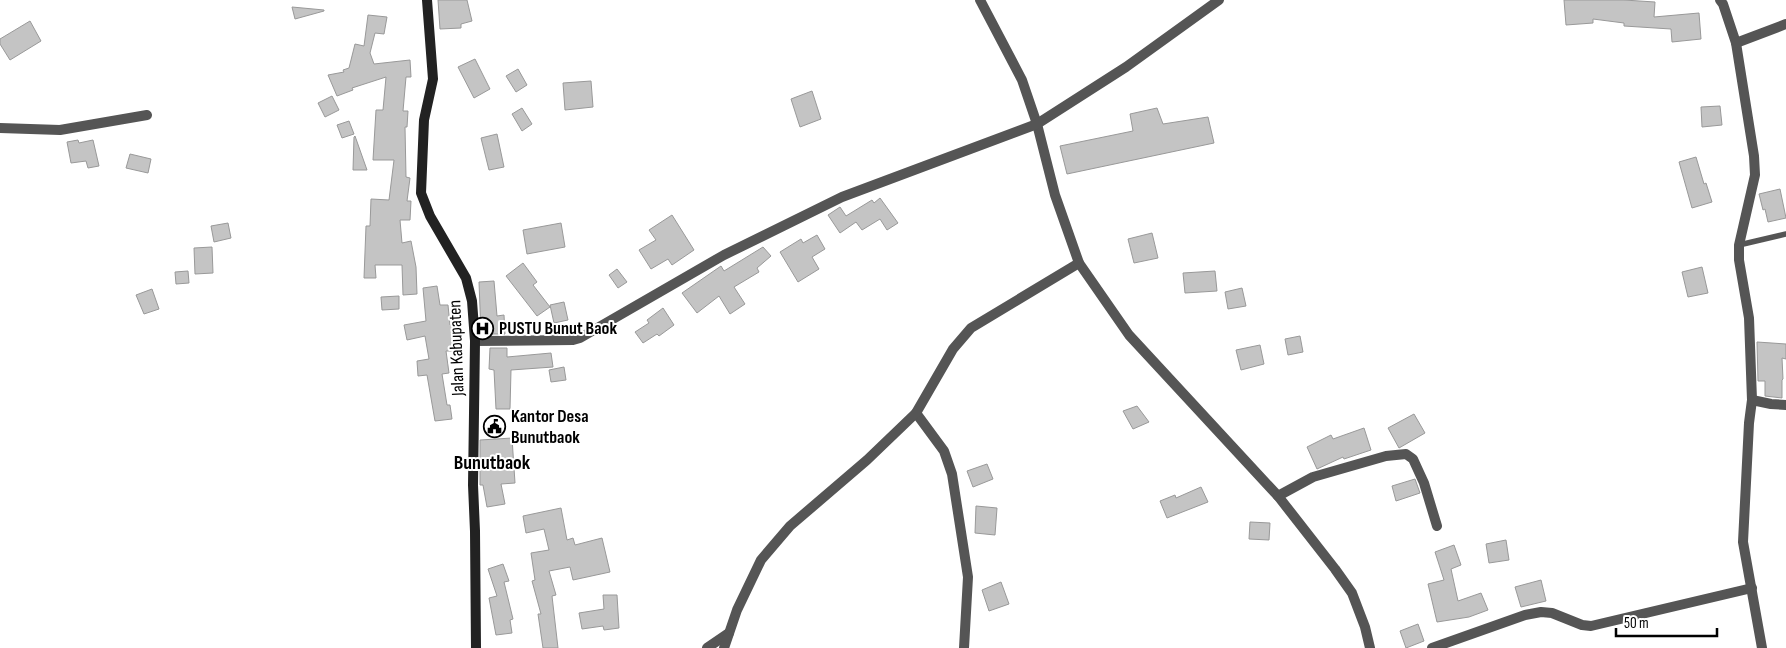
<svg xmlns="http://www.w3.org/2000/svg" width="1786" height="648" font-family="'Sofia Sans Condensed',sans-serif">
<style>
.building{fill:#c4c4c4;stroke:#999}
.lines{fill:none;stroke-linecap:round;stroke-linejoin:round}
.lane{stroke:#555;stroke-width:5.5}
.street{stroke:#555;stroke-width:10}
.secondary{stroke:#222;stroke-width:10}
.labels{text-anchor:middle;stroke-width:4;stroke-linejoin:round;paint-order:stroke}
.poi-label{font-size:18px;font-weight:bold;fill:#000;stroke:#fff;text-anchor:start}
.street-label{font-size:18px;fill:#000;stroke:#fff}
.quarter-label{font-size:20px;font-weight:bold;fill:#000;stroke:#fff}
</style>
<rect width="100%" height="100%" fill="#fff"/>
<!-- building -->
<g class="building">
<path d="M438,0H467L472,21L461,24V28L440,29Z"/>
<path d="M1564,0H1624L1655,2L1654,17L1699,13L1701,39L1672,42L1671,29L1624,26V23L1593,19V23L1566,25Z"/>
<path d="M292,7L324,10V11L295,19Z"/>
<path d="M368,15L387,17L384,34L375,33L370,53L374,64L410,60L411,77H406L403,111H408L407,127H405L406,177L410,178L407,201H411L410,220H400L402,243L411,241L416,267L417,294L403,295L402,265H375L376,278H364L366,226H370L371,199L389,200L394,160H373L376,110H383L386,77L352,88L353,90L337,96L328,75L344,72L343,70L349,68L355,44L364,46Z"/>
<path d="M30,21L41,41L10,60L0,44V39Z"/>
<path d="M475,59L490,89L474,98L458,67Z"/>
<path d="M518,69L527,85L516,92L506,76Z"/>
<path d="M591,81L593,107L565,110L563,83Z"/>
<path d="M812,91L821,119L800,127L791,99Z"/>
<path d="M332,96L339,110L325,117L318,103Z"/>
<path d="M1720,106L1722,125L1702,127L1701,107Z"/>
<path d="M522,108L532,124L522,131L512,114Z"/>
<path d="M1157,108L1163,124L1208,117L1214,143L1067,174L1060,146L1133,131L1130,114Z"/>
<path d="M349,121L354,134L342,138L337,125Z"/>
<path d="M497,134L504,167L489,170L481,138Z"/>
<path d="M355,136L367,170H353L354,137Z"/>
<path d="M78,140L79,143L93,140L99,166L88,168L86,161L71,163L67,142Z"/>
<path d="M130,154L151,159L148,173L126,168Z"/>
<path d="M1696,157L1704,184L1706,183L1712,202L1692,208L1679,162Z"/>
<path d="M1780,189L1786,218L1768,222L1765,209L1763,210L1759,194Z"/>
<path d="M880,198L898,223L887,230L880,219L862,230L856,222L840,233L828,215L840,207L846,216L872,200L874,203Z"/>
<path d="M672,215L694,250L672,265L668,259L651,269L639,250L656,240L649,230Z"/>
<path d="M228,223L231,238L214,242L211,226Z"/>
<path d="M561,223L565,247L527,254L523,230Z"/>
<path d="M1152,233L1158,258L1134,263L1128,239Z"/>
<path d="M817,235L825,249L812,257L819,269L798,282L780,252L801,239L803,243Z"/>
<path d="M212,247L213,273L195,274L194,248Z"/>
<path d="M763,247L771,256L757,268L759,272L734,287L745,304L730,314L719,296L697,313L682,293L721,266L724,271Z"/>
<path d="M523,263L537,282L533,285L550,307L537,316L506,276Z"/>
<path d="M1702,267L1708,293L1688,297L1682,272Z"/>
<path d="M617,269L627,282L618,288L609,275Z"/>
<path d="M188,271L189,283L176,284L175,272Z"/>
<path d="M1215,271L1217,291L1185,293L1183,273Z"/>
<path d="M494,281L497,316L504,315L505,334H481L479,282Z"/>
<path d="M437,286L440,305H448L450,325H455V351H446L449,373L442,374L447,405H450L452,419L435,421L427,375L418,376L417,361L429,359L425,336L407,340L404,325L426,321L423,288Z"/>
<path d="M1242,288L1246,306L1228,309L1225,292Z"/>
<path d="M152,289L159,309L144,314L136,295Z"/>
<path d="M399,296V309L382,310L381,297Z"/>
<path d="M564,302L568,320L554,323L550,305Z"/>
<path d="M663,308L674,325L659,336L657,334L643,343L635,332L649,323L647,320Z"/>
<path d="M1300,336L1303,352L1288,355L1285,339Z"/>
<path d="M1757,342L1786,344V359L1782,358L1783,379L1782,380V398L1765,396V381H1758Z"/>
<path d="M1260,345L1264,364L1241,370L1236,350Z"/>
<path d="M490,348H507V357L551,353L553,367L511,370L510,409H496L494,370L489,369Z"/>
<path d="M564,367L566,380L551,382L549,370Z"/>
<path d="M1137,406L1149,422L1133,429L1123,411Z"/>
<path d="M1414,414L1425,433L1399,448L1388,428Z"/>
<path d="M1364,428L1371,450L1344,459L1343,457L1317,469L1307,447L1331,435L1333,439Z"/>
<path d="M512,438L515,483L501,484L505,504L487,507L483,485H480V440Z"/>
<path d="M987,464L993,479L973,487L967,471Z"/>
<path d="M1415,479L1420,493L1396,501L1392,486Z"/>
<path d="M1201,487L1208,502L1167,518L1160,501L1175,495L1176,498Z"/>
<path d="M976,506L997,508L995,535L975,533Z"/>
<path d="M561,508L567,540L573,538L575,545L602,538L610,572L573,580L570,567L549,571L556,595L552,596L558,648H543L538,614H541L532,581L535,580L531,553L549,550L544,529L526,533L523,516Z"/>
<path d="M1250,522L1270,523L1269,540L1249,539Z"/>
<path d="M1506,540L1509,560L1489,563L1486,544Z"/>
<path d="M1454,545L1461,565L1451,569L1458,601L1481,593L1488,610L1469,617L1437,622L1428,584L1444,580L1435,552Z"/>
<path d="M503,564L509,581L504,582L513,619L510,620L512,633L496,635L489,598L497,596L488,569Z"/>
<path d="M1541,580L1546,601L1521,607L1515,587Z"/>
<path d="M1001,582L1009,604L989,611L982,590Z"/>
<path d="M603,595H617L619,628L604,630L603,626L582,629L579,613L604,609Z"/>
<path d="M1418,624L1424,641L1406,648L1400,631Z"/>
</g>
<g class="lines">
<!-- lane -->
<path class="lane" d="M1739,245L1786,234"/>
<!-- street -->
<g class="street">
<path d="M980,0L1022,80L1037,124L1055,195L1079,263L1129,335L1278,496L1335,569L1352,593L1365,627L1370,648"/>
<path d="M1720,0L1723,4L1736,43L1754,156L1755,175L1739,245V260L1749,318L1752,400L1749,423L1743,542L1762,648"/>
<path d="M1736,43L1786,24"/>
<path d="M0,128L60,130L147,115"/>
<path d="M475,341L573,340L580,338L724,255L842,197L1037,124L1126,67L1219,0"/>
<path d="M1752,400L1771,404L1786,405"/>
<path d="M916,413L944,451L952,474L968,577L964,648"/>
<path d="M1278,496L1313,477L1386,456L1406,454L1413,459L1424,483L1437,526"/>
<path d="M707,648L729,633"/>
<path d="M724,648L737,610L761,560L790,526L867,460L916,413L953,349L971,328L1079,263"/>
<path d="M1432,648L1525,615L1541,612L1552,613L1582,625L1591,626L1752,588"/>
</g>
<!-- secondary -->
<path class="secondary" d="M427,0L433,79L424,120L421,193L430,216L466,278L472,301L475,341L473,485L475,531L476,648"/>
</g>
<!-- icons -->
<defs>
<symbol id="hospital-ring" viewBox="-11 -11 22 22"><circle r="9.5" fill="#fff" stroke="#000" stroke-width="1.5"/><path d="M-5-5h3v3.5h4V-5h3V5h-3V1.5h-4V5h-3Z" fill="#000"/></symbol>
<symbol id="civic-ring" viewBox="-11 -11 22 22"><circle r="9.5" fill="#fff" stroke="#000" stroke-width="1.5"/><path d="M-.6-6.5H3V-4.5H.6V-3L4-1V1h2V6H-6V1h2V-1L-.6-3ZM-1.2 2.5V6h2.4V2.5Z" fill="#000"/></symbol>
</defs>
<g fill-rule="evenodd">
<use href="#hospital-ring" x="470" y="316" width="25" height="25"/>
<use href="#civic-ring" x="482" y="414" width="25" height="25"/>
</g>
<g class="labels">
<!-- poi labels -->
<g class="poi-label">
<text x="499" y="334">PUSTU Bunut Baok</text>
<text x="511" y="422">Kantor Desa<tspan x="511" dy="21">Bunutbaok</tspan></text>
</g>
<!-- street labels -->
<g class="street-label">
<text transform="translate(456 348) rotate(-92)" y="6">Jalan Kabupaten</text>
</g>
<!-- quarter labels -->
<g class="quarter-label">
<text x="492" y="469">Bunutbaok</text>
</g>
</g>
<!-- scale -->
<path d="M1616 628v8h101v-8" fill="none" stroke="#000000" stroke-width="2.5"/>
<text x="1624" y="628" font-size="15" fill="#000000" stroke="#ffffff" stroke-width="4" paint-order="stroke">50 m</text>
</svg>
